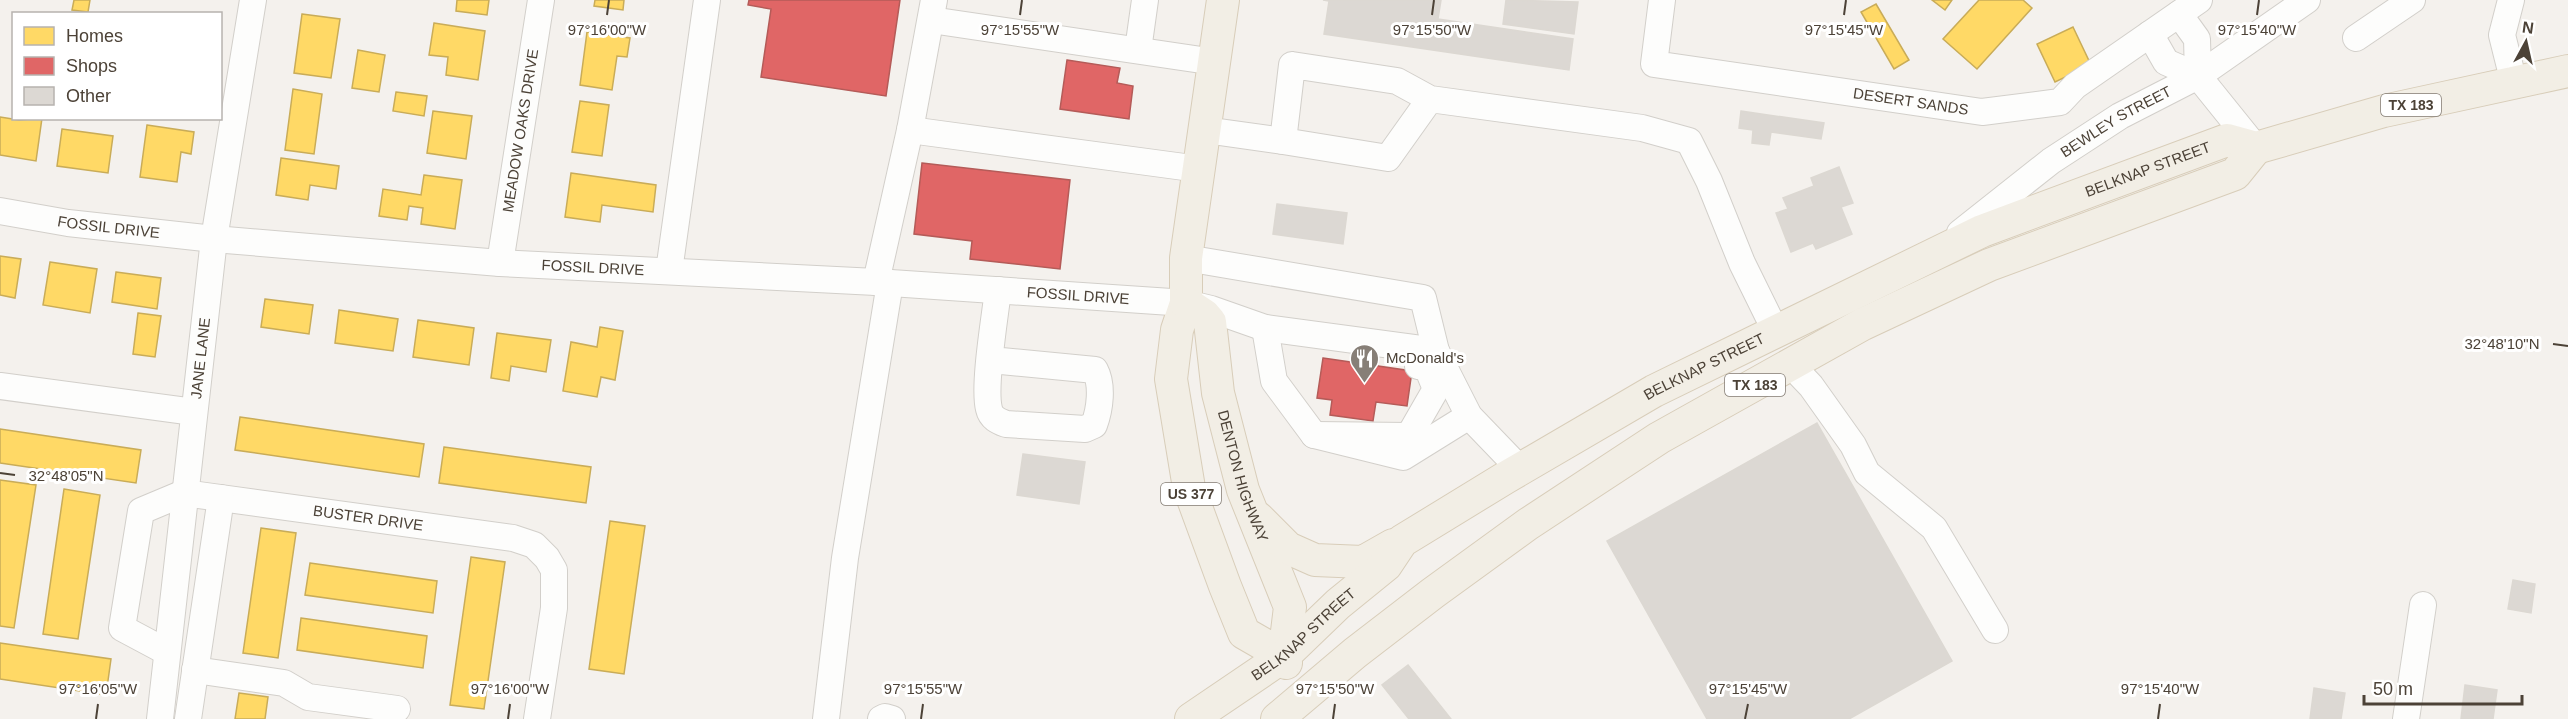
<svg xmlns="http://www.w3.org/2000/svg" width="2568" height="719" font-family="Arial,sans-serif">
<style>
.homes{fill:#ffd966;stroke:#c9ac58;stroke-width:1.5}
.shops{fill:#e06666;stroke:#b45b58;stroke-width:1.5}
.building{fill:#dcd8d3;stroke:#dcd8d2;stroke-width:1.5}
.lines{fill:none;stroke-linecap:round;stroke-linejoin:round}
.minor-casing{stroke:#d2cfca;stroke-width:28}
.major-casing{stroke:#d8cdb9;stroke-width:34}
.minor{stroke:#fdfdfc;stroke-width:26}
.major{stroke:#f2eee5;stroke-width:32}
.ticks{fill:none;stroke:#4c4237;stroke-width:2}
.labels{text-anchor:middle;stroke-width:6;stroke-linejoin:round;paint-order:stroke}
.shield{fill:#fff;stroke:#827b73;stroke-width:1.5}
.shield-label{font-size:14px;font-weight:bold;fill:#4c4237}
.street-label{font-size:15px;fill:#4c4237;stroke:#fff}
.poi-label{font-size:15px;fill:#4c4237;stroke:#fff;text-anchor:start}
.ticks-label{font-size:15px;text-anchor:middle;fill:#4c4237;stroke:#fff;stroke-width:6;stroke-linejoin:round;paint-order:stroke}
</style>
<rect width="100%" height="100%" fill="#f4f1ed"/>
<!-- homes -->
<g class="homes">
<path d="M74,0H90L88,12L72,10Z"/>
<path d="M457,0H489L487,15L456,11Z"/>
<path d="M595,0H624L623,10L594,6Z"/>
<path d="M1932,0H1952L1945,10Z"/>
<path d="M1979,0H2023L2032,8L1977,69L1943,39Z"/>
<path d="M1876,4L1909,60L1894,69L1861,12Z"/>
<path d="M302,14L340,19L331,78L294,73Z"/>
<path d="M434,23L485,31L478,80L446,75L448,57L429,55Z"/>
<path d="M2073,27L2091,65L2055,82L2037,44Z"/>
<path d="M587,32L630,38L627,57L617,56L612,90L580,85Z"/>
<path d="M358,50L385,55L379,92L352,88Z"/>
<path d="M293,89L322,94L314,154L285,150Z"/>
<path d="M396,92L427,96L424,116L393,111Z"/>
<path d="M580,101L609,105L602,156L572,152Z"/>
<path d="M433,111L472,116L466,159L427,153Z"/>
<path d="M0,117L19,120L42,118L36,161L0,155Z"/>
<path d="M147,125L194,132L191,154L181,152L177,182L140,177Z"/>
<path d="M62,129L113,136L108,173L57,166Z"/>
<path d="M281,158L339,166L336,189L310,185L308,200L276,195Z"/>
<path d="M571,173L656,185L653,212L602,205L600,222L565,217Z"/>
<path d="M424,175L462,180L455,229L421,224L423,208L409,206L407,220L379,216L383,189L421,195Z"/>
<path d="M0,256L21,259L15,298L0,295Z"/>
<path d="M50,262L97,269L90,313L43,305Z"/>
<path d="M116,272L161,278L157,309L112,302Z"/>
<path d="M265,299L313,305L309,334L261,327Z"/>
<path d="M339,310L398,319L393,351L335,343Z"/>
<path d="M138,313L161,316L155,357L133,354Z"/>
<path d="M418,320L474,328L469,365L413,357Z"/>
<path d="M600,327L623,331L615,380L601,377L597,397L563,391L571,342L597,347Z"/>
<path d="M497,333L551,340L546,372L511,366L509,381L491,378Z"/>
<path d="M240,417L424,444L419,477L235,450Z"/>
<path d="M0,429L141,450L136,483L0,463Z"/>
<path d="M444,447L591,467L586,503L439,483Z"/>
<path d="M0,480L36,485L14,628L0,626Z"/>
<path d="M64,489L100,495L78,639L43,634Z"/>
<path d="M610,521L645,526L624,674L589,669Z"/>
<path d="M261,528L296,533L278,658L243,653Z"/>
<path d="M471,557L505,562L484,709L450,705Z"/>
<path d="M310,563L437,581L433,613L305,595Z"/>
<path d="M301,618L427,636L423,668L297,650Z"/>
<path d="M0,643L111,659L106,695L0,679Z"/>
<path d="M239,693L268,697L265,719H235Z"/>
</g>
<!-- shops -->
<g class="shops">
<path d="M749,0H900L886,96L761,77L771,9L748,5Z"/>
<path d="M1067,60L1120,68L1117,83L1133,86L1129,119L1060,109Z"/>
<path d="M922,163L1070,180L1060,269L970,259L972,241L914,234Z"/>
<path d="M1323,358L1412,371L1407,406L1376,402L1373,421L1330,415L1332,400L1317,398Z"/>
</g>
<!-- building -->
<g class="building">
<path d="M1323,0H1441L1438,19L1573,39L1569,70L1324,34L1329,1Z"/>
<path d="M1506,0L1578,2L1574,34L1503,24Z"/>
<path d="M1741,111L1824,123L1821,139L1771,132L1769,145L1752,143L1753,130L1739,128Z"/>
<path d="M1839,167L1853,203L1841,207L1852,234L1816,249L1813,243L1791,252L1776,213L1788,209L1783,198L1814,186L1811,178Z"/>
<path d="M1277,204L1347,213L1343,244L1273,234Z"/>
<path d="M1817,423L1952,661L1849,719H1707L1607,541Z"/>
<path d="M1023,454L1085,462L1079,504L1017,495Z"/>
<path d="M2513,580L2535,584L2531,613L2508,609Z"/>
<path d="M1408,665L1451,719H1409L1382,685Z"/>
<path d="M2465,685L2497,690L2493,719H2461Z"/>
<path d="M2314,688L2345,693L2341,719H2310Z"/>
</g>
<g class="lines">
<defs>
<g id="minor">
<path id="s1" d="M1662,0L1654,64L1982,112L2060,102L2075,86L2199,0"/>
<path d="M2511,0L2502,35L2514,83"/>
<path d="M2179,14L2197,39L2198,76"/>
<path d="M931,20L1215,62"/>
<path d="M2150,34L2166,62L2198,76L2256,148"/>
<path d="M2356,38L2412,0"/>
<path d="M1138,50L1145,0"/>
<path d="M1430,99L1388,158L1283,141L1292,65L1397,81L1430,99L1642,128L1689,141L1709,181L1742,263L1776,332"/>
<path d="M910,130L1199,169"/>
<path d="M1205,130L1283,141"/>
<path id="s2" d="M0,211L68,223L214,239L500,263L876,282L1186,303L1211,309L1265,328L1436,351L1469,416L1520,469"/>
<path id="s3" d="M1960,233L2051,161L2120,116L2198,76L2307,0"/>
<path d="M1186,258L1423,298L1436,351"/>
<path id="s4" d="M500,263L541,0"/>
<path d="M669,271L707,0"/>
<path d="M876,282L910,130L934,0"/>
<path d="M1265,328L1274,381L1314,435L1403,457L1469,416"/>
<path d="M991,360L1095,370C1103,385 1100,409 1094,425L1085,429L1006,424C998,421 991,418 989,409C983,386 995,317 998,290"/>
<path d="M1791,365L1811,386L1853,445L1867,473L1934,528L1995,630"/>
<path d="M0,386L194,412"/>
<path d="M1314,435L1409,436L1436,389L1427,367L1418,366"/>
<path id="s5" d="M167,652L122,628L141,511L184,493L513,538L534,545L547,558L554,570V608L537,719"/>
<path d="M195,670L284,683L308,697L397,709"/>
<path id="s6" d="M160,719L214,239L253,0"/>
<path d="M188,719L221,498"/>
<path d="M826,719L845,558L890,283"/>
<path d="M881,719L885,717L892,719"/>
<path d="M2406,719L2423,605"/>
</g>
<g id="major">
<path d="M1223,0L1186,258V303L1177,330L1171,379L1189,488L1225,586L1244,633L1284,656"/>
<path d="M2256,148L2384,111L2568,71"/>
<path id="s7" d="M1186,303L1204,315L1210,322L1218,393L1243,490L1290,607L1284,656L1286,663"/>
<path d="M1258,518L1288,548L1315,560L1363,562L1393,545"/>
<path id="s8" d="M1191,719L1284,656L1338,604L1386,565L1402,541L1505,478L1654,391L1982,231L2227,140L2256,148"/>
<path d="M1277,719L1355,653L1433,593L1528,524L1659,438L1863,324L1989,265L2235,174L2256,148"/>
</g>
</defs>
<!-- minor casing -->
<use href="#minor" class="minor-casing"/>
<!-- major casing -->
<use href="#major" class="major-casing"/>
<!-- minor -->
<use href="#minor" class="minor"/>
<!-- major -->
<use href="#major" class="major"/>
</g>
<!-- ticks -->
<path class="ticks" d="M607,15L609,0M1020,15L1022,0M1432,15L1434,0M1844,15L1846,0M2257,15L2259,0M2553,344L2568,346M0,473L15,475M96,719L98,704M508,719L510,704M921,719L923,704M1333,719L1335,704M1745,719L1748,704M2158,719L2160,704"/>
<!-- icons -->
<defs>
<symbol id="restaurant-pin" viewBox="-11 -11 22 30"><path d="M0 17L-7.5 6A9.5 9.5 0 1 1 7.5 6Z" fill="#877f77" stroke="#fff"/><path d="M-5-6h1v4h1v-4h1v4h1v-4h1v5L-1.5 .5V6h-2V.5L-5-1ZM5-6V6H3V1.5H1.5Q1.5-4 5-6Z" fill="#fff"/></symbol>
</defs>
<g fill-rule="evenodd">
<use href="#restaurant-pin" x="1348" y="342" width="33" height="45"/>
</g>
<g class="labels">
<!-- shield labels -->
<g class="shield">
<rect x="2381" y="94" width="60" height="22" rx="4.5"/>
<rect x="1725" y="374" width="60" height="22" rx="4.5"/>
<rect x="1161" y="483" width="60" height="22" rx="4.5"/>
</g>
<g class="shield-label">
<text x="2411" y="110">TX 183</text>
<text x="1755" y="390">TX 183</text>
<text x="1191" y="499">US 377</text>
</g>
<!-- street labels -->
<g class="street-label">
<text dy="5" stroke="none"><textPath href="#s1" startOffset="324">DESERT SANDS</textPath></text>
<text dy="5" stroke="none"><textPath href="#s3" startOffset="192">BEWLEY STREET</textPath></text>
<text dy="5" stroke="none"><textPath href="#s4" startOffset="134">MEADOW OAKS DRIVE</textPath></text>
<text dy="5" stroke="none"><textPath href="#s8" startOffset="1113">BELKNAP STREET</textPath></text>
<text dy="5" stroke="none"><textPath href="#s2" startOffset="110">FOSSIL DRIVE</textPath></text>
<text dy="5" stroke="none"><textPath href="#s2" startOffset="596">FOSSIL DRIVE</textPath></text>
<text dy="5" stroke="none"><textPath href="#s2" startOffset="1082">FOSSIL DRIVE</textPath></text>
<text dy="5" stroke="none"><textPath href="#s6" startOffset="363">JANE LANE</textPath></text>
<text dy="5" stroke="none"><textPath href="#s8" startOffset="627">BELKNAP STREET</textPath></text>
<text dy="5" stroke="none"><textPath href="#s7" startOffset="189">DENTON HIGHWAY</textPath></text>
<text dy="5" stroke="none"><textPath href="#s5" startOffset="402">BUSTER DRIVE</textPath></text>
<text dy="5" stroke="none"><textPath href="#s8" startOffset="141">BELKNAP STREET</textPath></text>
</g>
<!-- poi labels -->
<g class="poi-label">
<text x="1386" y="363">McDonald's</text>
</g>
</g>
<g class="ticks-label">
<text x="607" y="35">97°16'00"W</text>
<text x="1020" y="35">97°15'55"W</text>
<text x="1432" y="35">97°15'50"W</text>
<text x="1844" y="35">97°15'45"W</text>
<text x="2257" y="35">97°15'40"W</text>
<text x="2502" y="349">32°48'10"N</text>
<text x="66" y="481">32°48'05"N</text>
<text x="98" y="694">97°16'05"W</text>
<text x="510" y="694">97°16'00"W</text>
<text x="923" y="694">97°15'55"W</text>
<text x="1335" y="694">97°15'50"W</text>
<text x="1748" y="694">97°15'45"W</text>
<text x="2160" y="694">97°15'40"W</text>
</g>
<!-- legend -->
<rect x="12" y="12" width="210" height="108" fill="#ffffff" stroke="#b7b3af" stroke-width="1.5"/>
<rect x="24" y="27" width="30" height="18" fill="#ffd966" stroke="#b7b3af" stroke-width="1.5"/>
<text x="66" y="42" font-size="18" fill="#4c4237">Homes</text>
<rect x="24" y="57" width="30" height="18" fill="#e06666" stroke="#b7b3af" stroke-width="1.5"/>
<text x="66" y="72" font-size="18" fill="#4c4237">Shops</text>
<rect x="24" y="87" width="30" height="18" fill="#dcd8d3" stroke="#b7b3af" stroke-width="1.5"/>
<text x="66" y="102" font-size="18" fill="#4c4237">Other</text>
<!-- north arrow -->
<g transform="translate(2526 42) rotate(8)" stroke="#ffffff" stroke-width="4.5" paint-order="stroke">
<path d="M0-4.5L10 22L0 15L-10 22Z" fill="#4c4237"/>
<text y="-9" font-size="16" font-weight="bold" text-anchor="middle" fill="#4c4237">N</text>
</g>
<!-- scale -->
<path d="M2364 695v9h158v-9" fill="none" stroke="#4c4237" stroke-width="3"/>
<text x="2373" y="695" font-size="18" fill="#4c4237" stroke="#ffffff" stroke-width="4.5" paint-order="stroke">50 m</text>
</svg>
